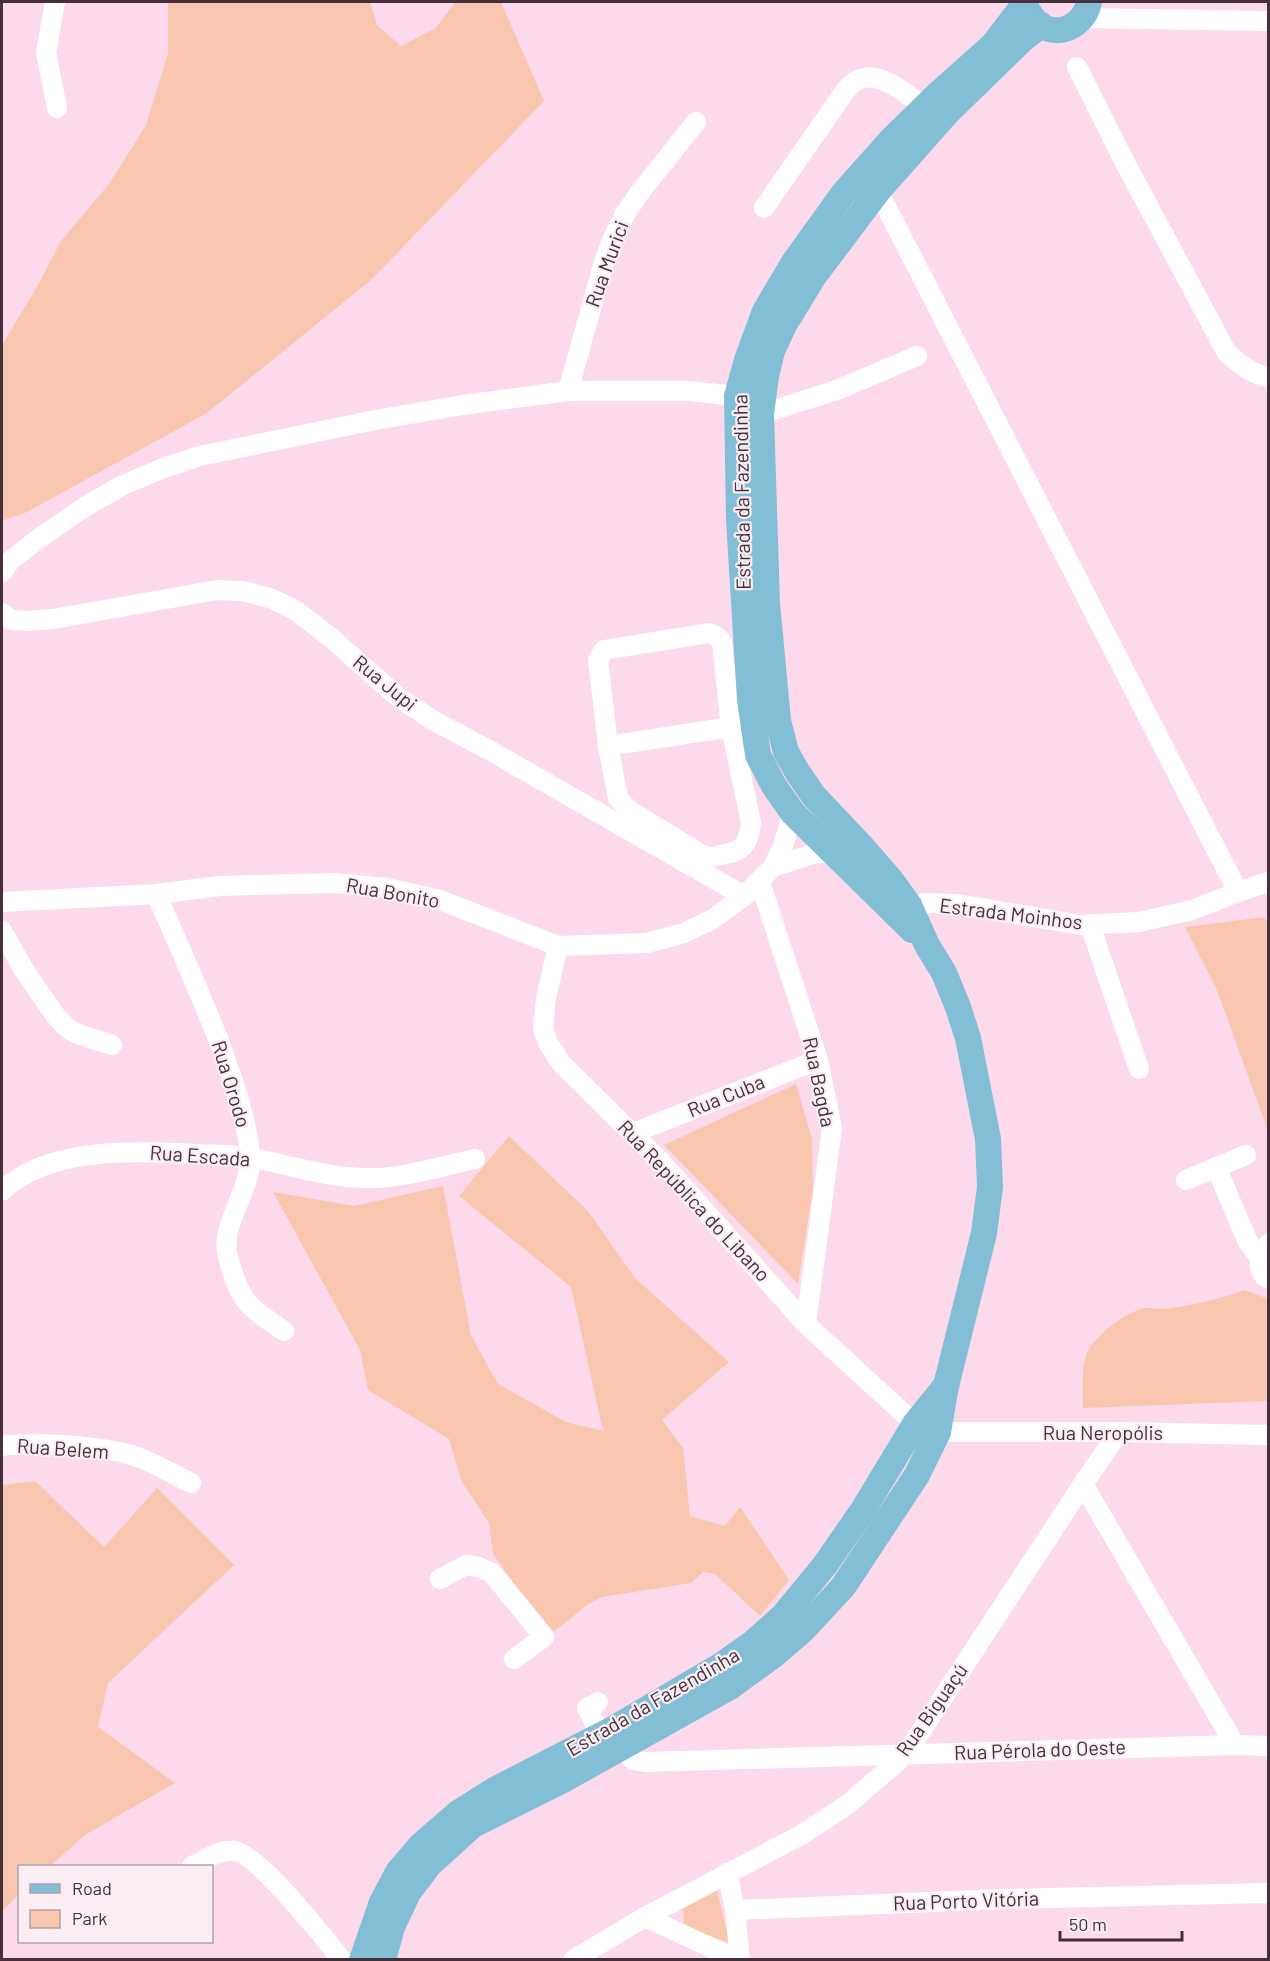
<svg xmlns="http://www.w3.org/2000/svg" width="1270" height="1961" font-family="Barlow,sans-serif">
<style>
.green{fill:#f9c7af}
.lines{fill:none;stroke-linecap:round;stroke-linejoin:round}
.minor{stroke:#fff;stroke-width:20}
.major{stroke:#82bfd6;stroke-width:26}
.labels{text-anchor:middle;stroke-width:4.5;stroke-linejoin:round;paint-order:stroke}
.street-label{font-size:20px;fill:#452f3b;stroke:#faeef4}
</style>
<rect width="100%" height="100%" fill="#fddaeb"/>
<!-- green -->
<g class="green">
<path d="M168,2H370L377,25L401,46L436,28L455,2H501L544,101L371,280L207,413L27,512L2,521V345L38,285L61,241L109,184L146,125L168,53Z"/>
<path d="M1265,917L1268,926V1131L1217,990L1185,927Z"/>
<path d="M796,1084L812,1139L813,1188L798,1284L664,1145Z"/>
<path d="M509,1136L588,1211L635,1278L729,1362L662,1420L683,1448L690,1516L725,1526L740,1507L789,1580L760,1616L715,1574L703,1572L691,1583L602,1597L587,1605L554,1632L510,1578L493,1554L489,1523L462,1482L449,1439L368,1390L360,1350L273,1192L354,1206L443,1186L471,1335L498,1384L566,1422L603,1431L571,1287L459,1196Z"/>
<path d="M1245,1290L1268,1299V1401L1083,1408C1083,1393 1081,1366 1087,1353C1095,1336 1123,1314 1141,1309C1148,1307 1157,1309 1164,1309C1191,1306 1219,1299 1245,1290Z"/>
<path d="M35,1481L104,1547L157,1488L234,1565L108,1683L98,1727L175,1783L85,1835L50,1866H20L19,1894L2,1912V1485Z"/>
<path d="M716,1887L730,1943L684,1927L683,1904Z"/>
</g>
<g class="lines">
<!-- minor -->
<g class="minor">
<path d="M55,2L46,53L57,108"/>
<path d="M1082,18L1268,21"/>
<path d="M1077,67L1122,157L1227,353C1239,363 1252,375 1268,377"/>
<path d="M878,191L1238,892"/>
<path d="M764,208L845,91C848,88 852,83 856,81C879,68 907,95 925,107"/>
<path d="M568,391L604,262L613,238L625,214L640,192L696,122"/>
<path d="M761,414L837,390L917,356"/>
<path d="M2,572L10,561L38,539L86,506L123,485L166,467L200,456L375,420L463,405L568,391H689L737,396"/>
<path d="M2,613L12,620L25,621L53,619L217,590L243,591L270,598L295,610L330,637L398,697L434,721L489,750L744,896"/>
<path d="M608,746L731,727L751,823C747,856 734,851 707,858L629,810L618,798L608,746L598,660L604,650L709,633L716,636L722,642L731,727L753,726"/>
<path d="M773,867L816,853H833"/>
<path d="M760,882L818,1060L832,1128L806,1324"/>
<path d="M156,894C178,943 199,991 219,1041C232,1078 247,1117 250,1156C252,1191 219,1224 228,1257C240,1302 247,1306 284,1331"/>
<path d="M2,902L156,894L220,886L335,883L387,888L440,900L558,946L647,943L684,933L713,919L744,896L773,867L783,846L793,813"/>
<path d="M896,907L926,903L957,904L1081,925L1139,922L1192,910L1238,892L1268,882"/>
<path d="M1090,925L1139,1069"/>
<path d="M2,931L24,970L55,1015L66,1027L75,1033L112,1045"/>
<path d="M558,946L546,998L543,1028L548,1043L562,1064L660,1161L806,1324L915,1424L938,1432H1119L1268,1435"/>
<path d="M633,1133L818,1060"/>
<path d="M1216,1167L1248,1242L1260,1258"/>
<path d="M1186,1180L1246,1155"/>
<path d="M2,1191C49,1146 137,1151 197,1154C215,1155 234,1154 252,1158C290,1165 328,1178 368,1178C400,1179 442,1166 475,1159"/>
<path d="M1268,1244C1260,1257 1254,1268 1268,1279"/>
<path d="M2,1446C35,1441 109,1446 140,1458C158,1465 174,1475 191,1483"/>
<path d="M1083,1484L1235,1745"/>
<path d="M440,1579L466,1565L479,1567L492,1573L544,1637L514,1659"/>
<path d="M598,1702L587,1708L601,1735"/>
<path d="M616,1735L622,1748L633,1760L645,1762L1235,1745L1268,1746"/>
<path d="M192,1866C205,1860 220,1849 235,1851C258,1855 325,1938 342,1960"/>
<path d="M727,1873L735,1910L740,1960"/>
<path d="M735,1910L1004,1899L1268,1893"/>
<path d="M645,1917L738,1960"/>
<path d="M573,1960L645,1917L801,1835L847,1805L906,1754L1083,1484L1119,1432"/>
</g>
<!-- major -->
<g class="major">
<path d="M1030,14C1047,42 1083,31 1089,2"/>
<path d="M912,930L793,813L774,786L758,755L750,700L739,520L737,396L747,360L765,311L794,262L843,194L893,138L937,95L993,45L1026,2"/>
<path d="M362,1960L382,1902L398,1872L421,1845L458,1813L496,1789L613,1729L720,1666L754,1642L783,1616L825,1565L863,1510L915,1424L944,1388"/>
<path d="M383,1960L392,1927L408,1893L429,1865L473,1825L565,1779L730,1687L774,1655L802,1631L843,1587L917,1475L938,1432L946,1386L984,1233L990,1187L988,1139L968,1038L958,1007L944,973L927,945L909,905L891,880L863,848L814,796L798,773L786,752L778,721L767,603L761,414L766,376L772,351L784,325L814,276L878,191L948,112L1023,39L1041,25"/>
</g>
</g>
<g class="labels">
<!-- street labels -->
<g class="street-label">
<text transform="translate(607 264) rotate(-70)" y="7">Rua Murici</text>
<text transform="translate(742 492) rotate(-91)" y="7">Estrada da Fazendinha</text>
<text transform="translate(385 683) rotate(39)" y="7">Rua Jupi</text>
<text transform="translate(393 893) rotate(10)" y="7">Rua Bonito</text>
<text transform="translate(1011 914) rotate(7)" y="7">Estrada Moinhos</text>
<text transform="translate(819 1082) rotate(78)" y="7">Rua Bagda</text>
<text transform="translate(231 1084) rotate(73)" y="7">Rua Orodo</text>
<text transform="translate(726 1096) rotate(-22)" y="7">Rua Cuba</text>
<text transform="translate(200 1156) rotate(4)" y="7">Rua Escada</text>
<text transform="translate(694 1201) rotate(47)" y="7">Rua República do Libano</text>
<text x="1103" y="1440">Rua Neropólis</text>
<text transform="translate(63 1449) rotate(4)" y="7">Rua Belem</text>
<text transform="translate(653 1702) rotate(-30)" y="7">Estrada da Fazendinha</text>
<text transform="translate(932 1710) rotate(-55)" y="7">Rua Biguaçú</text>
<text transform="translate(1040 1750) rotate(-2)" y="7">Rua Pérola do Oeste</text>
<text transform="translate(966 1901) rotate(-2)" y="7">Rua Porto Vitória</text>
</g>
</g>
<!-- border -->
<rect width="1270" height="1961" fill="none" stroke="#452f3b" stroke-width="6"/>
<!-- legend -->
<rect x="18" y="1865" width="195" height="78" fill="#faeef4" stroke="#b2a2aa" stroke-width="1.5"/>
<rect x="30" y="1884" width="30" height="9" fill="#82bfd6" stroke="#b2a2aa" stroke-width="1.5"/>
<text x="72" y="1895" font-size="18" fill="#452f3b">Road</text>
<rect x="30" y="1910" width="30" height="18" fill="#f9c7af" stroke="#b2a2aa" stroke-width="1.5"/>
<text x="72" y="1925" font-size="18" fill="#452f3b">Park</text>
<!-- scale -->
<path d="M1060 1931v9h122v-9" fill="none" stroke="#452f3b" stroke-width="3"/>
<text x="1069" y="1931" font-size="18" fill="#452f3b" stroke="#faeef4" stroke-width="4.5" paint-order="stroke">50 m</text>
</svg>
